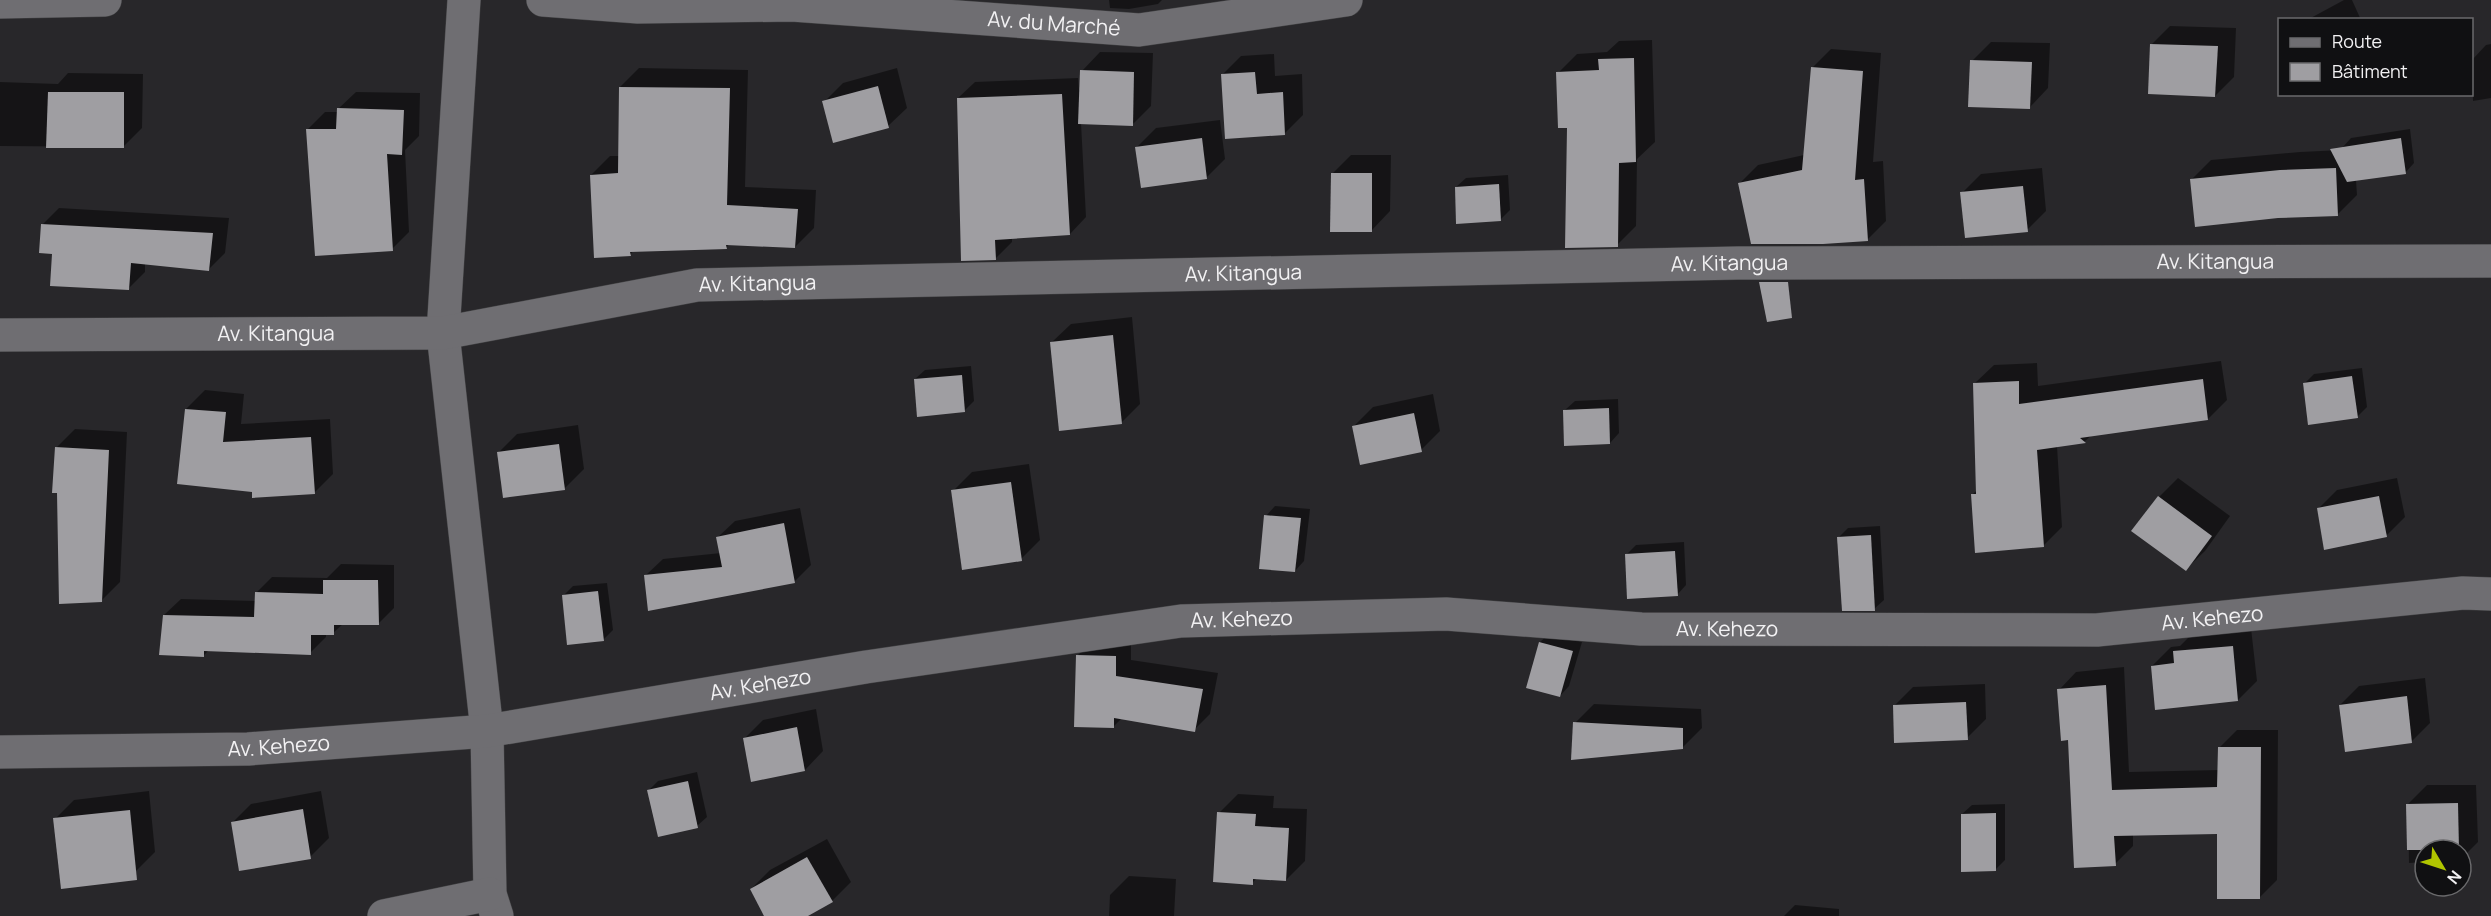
<svg xmlns="http://www.w3.org/2000/svg" width="2491" height="916" font-family="Manrope,sans-serif">
<style>
.shadow{fill:#0007}
.building{fill:#9f9ea2}
.lines{fill:none;stroke-linecap:round;stroke-linejoin:round}
.minor-casing{stroke:#424244;stroke-width:34}
.minor{stroke:#6f6e72;stroke-width:33}
.labels{text-anchor:middle;stroke-width:6;stroke-linejoin:round;paint-order:stroke}
.street-label{font-size:21px;fill:#f2f1f3;stroke:#101012}
</style>
<rect width="100%" height="100%" fill="#28272a"/>
<!-- shadow -->
<g class="shadow">
<path d="M1109,0H1162L1158,4L1129,9L1110,8Z"/>
<path d="M2344,0H2352L2361,20H2307Z"/>
<path d="M2170,26L2236,28L2234,77L2215,96L2151,45Z"/>
<path d="M1652,40L1655,142L1637,159L1636,226L1617,245L1569,126L1558,73L1577,54L1607,52L1619,41Z"/>
<path d="M1991,42L2050,43L2048,88L2030,107L1972,61Z"/>
<path d="M2491,44V98L2473,101L2472,60L2486,45Z"/>
<path d="M1831,49L1881,53L1873,162L1883,161L1886,221L1868,239L1739,184L1758,165L1804,155L1812,68Z"/>
<path d="M1100,52L1153,53L1151,106L1132,125L1081,123L1086,217L1070,234L1012,237V242L996,258L958,98L975,82L1078,78L1079,90H1081L1082,71Z"/>
<path d="M1274,54L1275,76L1302,74L1303,115L1284,134L1222,75L1241,56Z"/>
<path d="M639,68L748,70L745,187L816,190L814,228L795,247L730,243L726,248L634,250L630,255L591,175L610,156H619L620,87Z"/>
<path d="M897,68L907,108L888,126L824,102L843,83Z"/>
<path d="M68,73L143,74L142,128L123,147L0,146V82L58,84Z"/>
<path d="M356,92L420,93L419,136L405,150L409,232L392,249L308,129L325,112H338V109Z"/>
<path d="M1220,120L1225,159L1206,178L1137,147L1156,128Z"/>
<path d="M2410,129L2414,163L2405,173L2356,180L2357,195L2338,214L2192,179L2211,160L2300,152L2342,150V148L2351,138Z"/>
<path d="M1351,155H1391L1390,211L1372,230L1332,174Z"/>
<path d="M2042,168L2046,211L2027,230L1962,193L1981,174Z"/>
<path d="M1508,175L1510,210L1500,220L1456,187L1466,178Z"/>
<path d="M59,208L229,218L225,253L208,270L145,263V272L128,289L53,253L43,224Z"/>
<path d="M1132,317L1140,404L1121,423L1052,342L1071,324Z"/>
<path d="M2221,361L2227,400L2208,419L2092,435L2085,441L2057,446L2062,527L2044,545L1972,495L1978,489L1975,383L1994,365L2037,363L2038,386Z"/>
<path d="M971,366L974,401L964,411L915,379L925,370Z"/>
<path d="M2362,368L2367,407L2358,416L2304,384L2314,374Z"/>
<path d="M205,390L244,394L241,424L330,419L333,474L314,493L253,490L186,409Z"/>
<path d="M1433,394L1440,431L1421,450L1354,426L1373,407Z"/>
<path d="M1618,399L1619,433L1610,443L1565,410L1575,401Z"/>
<path d="M578,425L584,469L565,488L498,453L517,434Z"/>
<path d="M75,429L127,432L120,582L101,601L58,492L56,448Z"/>
<path d="M1029,464L1040,540L1021,559L953,491L972,472Z"/>
<path d="M2178,478L2230,516L2205,551L2186,569L2133,531L2159,497Z"/>
<path d="M2397,478L2405,517L2386,536L2318,509L2337,490Z"/>
<path d="M1275,506L1310,509L1304,561L1295,571L1266,516Z"/>
<path d="M800,508L811,565L794,582L646,575L663,559L721,553L718,537L735,521Z"/>
<path d="M1880,526L1884,600L1874,609L1839,537L1848,528Z"/>
<path d="M1684,542L1686,585L1677,595L1626,555L1636,545Z"/>
<path d="M341,564L394,565V608L378,624H343L333,633H326V637L310,653L209,650L203,656L164,615L181,599L256,601V593L272,577L327,578Z"/>
<path d="M607,583L613,630L603,640L563,596L573,586Z"/>
<path d="M2251,628L2257,681L2238,700L2152,666L2171,647L2180,646L2193,633Z"/>
<path d="M1550,633L1582,642L1569,686L1560,696L1540,642Z"/>
<path d="M1093,640H1131V660L1218,673L1210,714L1194,730L1122,718L1113,727L1077,656Z"/>
<path d="M2124,667L2129,772L2219,770V748L2237,730H2278L2277,880L2259,898L2219,832L2133,834V846L2115,864L2069,739L2059,690L2076,672Z"/>
<path d="M2425,678L2430,723L2411,742L2340,705L2359,686Z"/>
<path d="M1985,684L1986,719L1967,738L1894,706L1913,687Z"/>
<path d="M1594,704L1701,709L1702,728L1683,747L1575,723Z"/>
<path d="M816,709L823,751L805,770L744,739L763,720Z"/>
<path d="M697,772L707,817L697,826L649,790L658,781Z"/>
<path d="M2427,785H2476L2478,842L2461,859V850H2425V862L2409,863L2408,804Z"/>
<path d="M149,791L155,852L136,871L55,819L74,800Z"/>
<path d="M321,791L329,838L310,857L232,823L251,804Z"/>
<path d="M1238,794L1274,796L1273,808L1307,809L1305,861L1286,880L1257,878L1252,883L1219,813Z"/>
<path d="M2005,804V860L1995,870L1962,814L1972,805Z"/>
<path d="M827,839L851,882L832,901L805,916H766L751,889L770,870Z"/>
<path d="M1129,876L1176,879L1174,916H1109L1110,895Z"/>
<path d="M1795,905L1839,909V916H1784Z"/>
</g>
<!-- building -->
<g class="building">
<path d="M2150,44L2218,46L2215,97L2148,94Z"/>
<path d="M1634,58L1636,162L1619,163L1618,247L1565,248L1567,128H1558L1556,72L1599,70L1598,59Z"/>
<path d="M1970,60L2032,62L2030,109L1968,107Z"/>
<path d="M1811,67L1863,71L1855,180L1864,179L1868,241L1823,244H1751L1738,183L1802,170Z"/>
<path d="M1080,70L1134,72L1133,126L1078,124Z"/>
<path d="M1255,72L1257,94L1283,92L1285,135L1225,139L1221,74Z"/>
<path d="M878,86L889,128L833,143L822,101Z"/>
<path d="M619,87L730,88L727,205L798,209L795,248L726,245L727,249L630,252L631,256L594,258L590,175L618,173Z"/>
<path d="M48,92H124V148H46Z"/>
<path d="M1062,94L1070,235L995,240L996,260L961,261L957,98Z"/>
<path d="M337,108L404,110L402,155L387,154L393,251L315,256L306,129H336Z"/>
<path d="M1202,138L1207,179L1141,188L1135,147Z"/>
<path d="M2401,138L2406,174L2347,182L2330,149Z"/>
<path d="M2336,168L2338,216L2278,218L2195,227L2190,179L2280,170Z"/>
<path d="M1331,173H1372V232H1330Z"/>
<path d="M1499,184L1501,221L1456,224L1455,187Z"/>
<path d="M2023,186L2028,232L1965,238L1960,192Z"/>
<path d="M41,224L213,233L209,271L131,263L129,290L50,286L52,254L39,253Z"/>
<path d="M1759,282H1788L1792,318L1767,322Z"/>
<path d="M1113,335L1122,424L1059,431L1050,342Z"/>
<path d="M962,375L965,412L917,417L914,379Z"/>
<path d="M2352,376L2358,418L2308,425L2303,383Z"/>
<path d="M2203,379L2208,420L2080,438L2086,443L2037,450L2044,547L1975,553L1971,494H1976L1973,383L2019,381V404Z"/>
<path d="M1609,408L1610,444L1564,446L1563,410Z"/>
<path d="M185,409L226,412L223,442L311,437L315,494L252,498V492L177,484Z"/>
<path d="M1414,413L1422,452L1360,465L1352,426Z"/>
<path d="M559,444L565,490L503,498L497,452Z"/>
<path d="M55,447L109,450L102,602L59,604L57,493H52Z"/>
<path d="M1011,482L1022,561L962,570L951,490Z"/>
<path d="M2158,496L2212,536L2186,571L2131,531Z"/>
<path d="M2379,496L2387,537L2324,550L2317,508Z"/>
<path d="M1264,515L1301,518L1295,572L1259,569Z"/>
<path d="M784,523L795,583L648,611L644,575L722,567L716,537Z"/>
<path d="M1871,535L1875,611H1842L1837,537Z"/>
<path d="M1675,551L1678,596L1627,599L1625,554Z"/>
<path d="M323,580H378L379,625H334V635H311V655L204,651V657L159,655L163,615L254,617L255,592L323,594Z"/>
<path d="M598,591L604,641L567,645L562,595Z"/>
<path d="M1539,642L1573,651L1560,697L1526,688Z"/>
<path d="M2233,646L2238,701L2155,710L2151,666L2174,663L2173,651Z"/>
<path d="M1076,655L1116,656V676L1203,689L1195,732L1114,718V728L1074,727Z"/>
<path d="M2106,685L2112,790L2217,787L2218,747H2261L2260,899H2217V834L2114,836L2116,866L2074,868L2068,740L2061,741L2057,689Z"/>
<path d="M2407,696L2412,743L2345,752L2339,705Z"/>
<path d="M1966,702L1968,740L1894,743L1893,705Z"/>
<path d="M1573,722L1683,728V749L1571,760Z"/>
<path d="M797,727L805,771L751,782L743,738Z"/>
<path d="M688,781L698,828L658,837L647,790Z"/>
<path d="M2458,803L2459,850H2407L2406,804Z"/>
<path d="M303,809L311,859L239,871L231,822Z"/>
<path d="M130,810L137,880L61,889L53,818Z"/>
<path d="M1217,812L1256,814L1255,826L1289,828L1286,881L1253,879V885L1213,882Z"/>
<path d="M1996,813V871L1961,872V814Z"/>
<path d="M807,857L833,902L808,916H764L750,889Z"/>
</g>
<g class="lines">
<defs>
<g id="minor">
<path d="M464,0L443,333L487,731L490,894L497,916"/>
<path id="s1" d="M543,0L638,7L792,5L1139,30L1346,0"/>
<path d="M0,2L105,0"/>
<path id="s2" d="M0,335L443,333L697,285L1738,263L2491,261"/>
<path id="s3" d="M0,752L248,749L487,731L866,667L1181,621L1446,614L1641,629L2097,630L2463,593L2491,594"/>
<path d="M384,916L490,894"/>
</g>
</defs>
<!-- minor casing -->
<use href="#minor" class="minor-casing"/>
<!-- minor -->
<use href="#minor" class="minor"/>
</g>
<g class="labels">
<!-- street labels -->
<g class="street-label">
<text dy="7" stroke="none"><textPath href="#s1" startOffset="512">Av. du Marché</textPath></text>
<text dy="7" stroke="none"><textPath href="#s2" startOffset="2220">Av. Kitangua</textPath></text>
<text dy="7" stroke="none"><textPath href="#s2" startOffset="1734">Av. Kitangua</textPath></text>
<text dy="7" stroke="none"><textPath href="#s2" startOffset="1248">Av. Kitangua</textPath></text>
<text dy="7" stroke="none"><textPath href="#s2" startOffset="762">Av. Kitangua</textPath></text>
<text dy="7" stroke="none"><textPath href="#s2" startOffset="276">Av. Kitangua</textPath></text>
<text dy="7" stroke="none"><textPath href="#s3" startOffset="2223">Av. Kehezo</textPath></text>
<text dy="7" stroke="none"><textPath href="#s3" startOffset="1251">Av. Kehezo</textPath></text>
<text dy="7" stroke="none"><textPath href="#s3" startOffset="1737">Av. Kehezo</textPath></text>
<text dy="7" stroke="none"><textPath href="#s3" startOffset="765">Av. Kehezo</textPath></text>
<text dy="7" stroke="none"><textPath href="#s3" startOffset="279">Av. Kehezo</textPath></text>
</g>
</g>
<!-- legend -->
<rect x="2278" y="18" width="195" height="78" fill="#101012" stroke="#6a6a6c" stroke-width="1.5"/>
<rect x="2290" y="38" width="30" height="9" fill="#6f6e72" stroke="#6a6a6c" stroke-width="1.5"/>
<text x="2332" y="48" font-size="18" fill="#f2f1f3">Route</text>
<rect x="2290" y="63" width="30" height="18" fill="#9f9ea2" stroke="#6a6a6c" stroke-width="1.5"/>
<text x="2332" y="78" font-size="18" fill="#f2f1f3">Bâtiment</text>
<!-- north arrow -->
<g transform="translate(2443 868) rotate(129)"><circle r="28" fill="#101012" stroke="#6a6a6c" stroke-width="1.5"/>
<path d="M0-4.5L10 22L0 15L-10 22Z" fill="#b0c500"/>
<text y="-9" font-size="16" font-weight="bold" text-anchor="middle" fill="#f2f1f3">N</text>
</g>
</svg>
